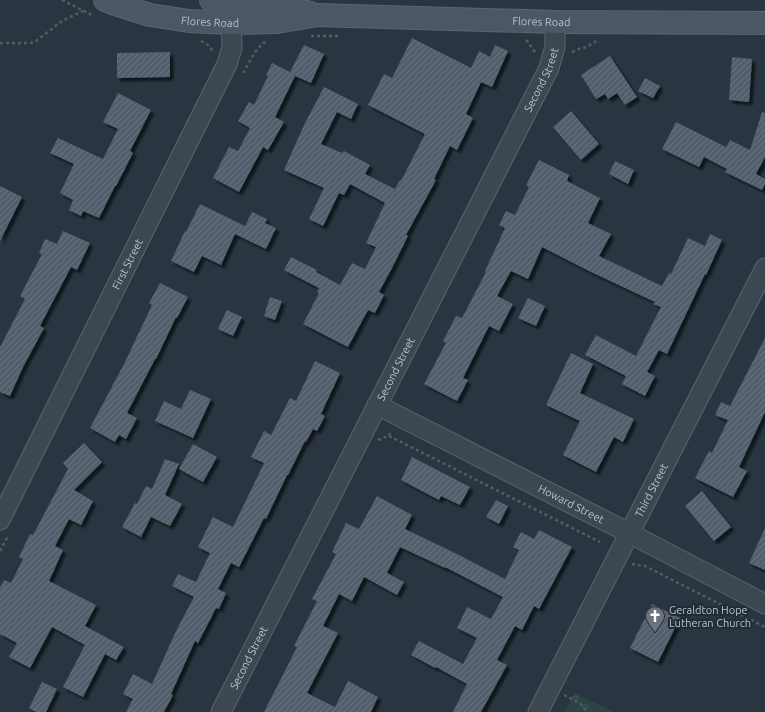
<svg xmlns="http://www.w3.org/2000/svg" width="765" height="712" font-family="Ubuntu,sans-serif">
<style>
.park{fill:url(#park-crowns)}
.building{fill:url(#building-hatch);filter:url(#shadow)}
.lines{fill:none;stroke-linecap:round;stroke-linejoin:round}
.minor-casing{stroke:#5b656f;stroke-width:21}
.secondary-casing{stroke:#5b656f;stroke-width:24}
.path{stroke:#4b6061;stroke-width:2.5;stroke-dasharray:3 3;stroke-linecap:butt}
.minor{stroke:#3d4751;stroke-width:19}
.secondary{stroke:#4b5764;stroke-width:22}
.labels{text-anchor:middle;stroke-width:4;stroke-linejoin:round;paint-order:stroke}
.street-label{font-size:11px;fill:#bac2cb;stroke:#222c37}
.poi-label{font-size:11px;fill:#bac2cb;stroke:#222c37;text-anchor:start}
</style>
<defs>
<pattern id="park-crowns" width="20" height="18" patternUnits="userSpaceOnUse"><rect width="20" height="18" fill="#2c4444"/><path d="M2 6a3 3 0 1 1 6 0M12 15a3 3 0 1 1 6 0" fill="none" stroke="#485d5e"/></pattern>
<pattern id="building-hatch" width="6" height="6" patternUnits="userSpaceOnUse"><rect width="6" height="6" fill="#525f6c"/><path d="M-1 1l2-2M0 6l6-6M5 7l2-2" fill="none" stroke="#697480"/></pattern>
<filter id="shadow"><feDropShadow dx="3.5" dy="3.5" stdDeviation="1" flood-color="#0009"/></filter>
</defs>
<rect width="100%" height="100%" fill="#293642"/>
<!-- park -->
<path class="park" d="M575,693L613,712H565Z"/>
<!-- building -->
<g class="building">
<path d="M412,38L471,68L479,51L490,57L495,45L508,51L492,87L481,82L466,114L473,118L457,150L450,146L434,179L436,180L406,235L408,236L392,268L379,292L384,295L375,313L368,310L348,347L303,324L319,293L317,292L319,288L284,270L291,257L317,270L316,272L340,285L352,263L365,269L376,247L366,243L385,203L350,184L344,195L339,193L323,226L309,219L324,188L284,170L304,125L324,87L358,104L351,119L337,112L321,144L342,153L344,151L370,165L365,174L395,189L400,180L401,181L425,134L368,105L384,74L392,78Z"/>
<path d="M304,45L324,54L311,83L295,76L275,117L284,122L268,150L263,147L239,192L213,178L229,147L238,151L250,128L238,121L249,102L254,105L268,76L266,75L272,63L290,72Z"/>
<path d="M170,52V77L117,78V53Z"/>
<path d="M610,56L637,97L625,105L617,93L608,99L605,94L596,99L581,75Z"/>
<path d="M732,57L752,59L749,102L729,100Z"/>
<path d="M645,78L660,86L653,98L638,91Z"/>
<path d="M118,93L151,110L130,151L133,153L116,186H115L99,218L83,211L81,216L69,210L73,200L60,193L74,164L50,153L58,138L103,159L118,129L103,122Z"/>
<path d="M571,111L599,144L581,160L553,127Z"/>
<path d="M762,112L765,113V157L756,174L765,179V184L762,190L725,172L727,169L704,157L699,167L662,149L676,122L726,147L730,140L750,150Z"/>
<path d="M539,160L569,175L567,181L600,198L588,223L611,234L599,256L662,286L669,273L671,274L688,238L705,246L710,234L722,240L706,275L705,274L667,354L659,350L647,372L655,376L645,396L622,384L626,376L585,355L596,335L636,356L661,307L653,304L655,302L591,272L542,247L528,279L511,271L497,296L513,304L499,331L489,326L463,378L468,380L457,401L424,384L446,343L443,341L456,316L462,318L486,272L485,271L505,228L499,225L506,211L515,215L529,187L526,185Z"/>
<path d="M615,161L634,170L628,184L609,174Z"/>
<path d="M0,186L22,197L0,241Z"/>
<path d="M200,204L245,226L252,212L267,219L265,223L276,228L266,249L235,234L221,265L202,256L194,272L171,261L185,231L186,232Z"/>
<path d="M63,231L90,243L77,270L71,267L40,326L44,328L23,367L10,396L0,392V347L25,299L20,296L42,254L39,253L45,239L57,244Z"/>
<path d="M160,283L188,297L177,318L176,317L156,359H155L127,413L137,418L126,439L119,435L115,442L90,428L124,364L152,305L149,303Z"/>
<path d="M270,297L282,301L275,320L264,316Z"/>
<path d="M528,298L545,306L536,326L518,318Z"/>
<path d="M227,310L242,317L233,336L218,329Z"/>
<path d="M765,338V412L739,467L747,471L733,497L695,478L709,451L712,453L728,420L715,415L721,402L730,406Z"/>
<path d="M571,353L593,364L580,393L634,419L623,442L614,437L596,472L563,455L580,421L546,405Z"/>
<path d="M315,361L340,373L321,414L325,416L317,431L313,429L306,442L305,441L288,475H287L266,519L264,518L239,567L231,563L218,589L226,593L219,609L216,608L198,643L195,641L171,694L173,695L164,712H126L133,699L123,694L133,674L152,684L177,629L194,597L172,586L178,574L196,582L210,553L198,547L213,517L233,527L264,463L251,457L264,431L271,435L290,398L296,401Z"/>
<path d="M190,390L211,399L193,438L155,421L164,401L181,409Z"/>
<path d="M84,443L102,462L74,490L93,501L81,525L69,519L55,546L63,550L49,581L96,605L85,626L124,647L116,660L105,654L83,697L63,687L85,645L52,627L30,668L9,657L17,643L0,634V588L4,580L11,583L23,559L19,557L30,534L33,535L68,469L63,463Z"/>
<path d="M193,444L217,457L203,482L179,469Z"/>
<path d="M412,457L470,487L460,505L441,496L439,500L401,480Z"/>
<path d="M165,459L179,464L165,495L182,504L170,526L151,517L141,537L122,527L135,503L137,504L146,486L152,489Z"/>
<path d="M702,491L731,527L714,541L685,506Z"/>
<path d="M377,496L412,515L405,529L455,553L505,579L519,550L513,547L521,532L534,539L539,530L572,547L539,609L534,606L522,630L515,626L497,660L507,665L481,712H453L467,684L436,667L435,668L411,655L419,641L463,664L477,638L457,628L467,607L491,619L503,597L445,567V568L400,547L387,573L404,582L397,595L364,577L352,601L339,594L323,626L338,633L307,693L335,707L348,681L378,697L371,712H264L297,647L294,646L317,601L312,599L336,554L332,552L346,523L359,529Z"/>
<path d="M496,500L508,506L499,524L486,517Z"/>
<path d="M765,528V570L749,563Z"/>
<path d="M652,604L680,618L658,662L630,648Z"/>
<path d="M42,682L57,689L46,712H36L29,708Z"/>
</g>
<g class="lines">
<defs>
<g id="minor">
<path id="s1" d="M377,405L629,533L765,604"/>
<path id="s2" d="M0,520L227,64L232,48L231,7"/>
<path id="s3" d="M221,712L549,68L555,47V22"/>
<path id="s4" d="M538,712L765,268"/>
</g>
<g id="secondary">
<path id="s5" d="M105,0L118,5L150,15L189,21L231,23L277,22L317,15L555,22L765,23"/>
<path d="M211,0L231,2L278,5L310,13"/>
</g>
</defs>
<!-- minor casing -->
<use href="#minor" class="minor-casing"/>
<!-- secondary casing -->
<use href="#secondary" class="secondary-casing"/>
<!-- path -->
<g class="path">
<path d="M62,0L92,15"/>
<path d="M311,36H340"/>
<path d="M526,40L528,42L535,52"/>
<path d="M201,41L207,44L214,52"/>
<path d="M0,43H31L36,41L62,21L83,11"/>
<path d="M572,52L579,49L587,47L596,41"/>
<path d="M243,73L255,52L263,43L266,42"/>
<path d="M389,436L600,542"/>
<path d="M378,440L389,436L391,430"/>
<path d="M0,551L8,536"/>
<path d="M632,564L645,566L765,627"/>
<path d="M564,695L580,703L587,712"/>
</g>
<!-- minor -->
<use href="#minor" class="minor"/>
<!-- secondary -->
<use href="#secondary" class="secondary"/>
</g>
<!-- icons -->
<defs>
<symbol id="church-pin" viewBox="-11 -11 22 30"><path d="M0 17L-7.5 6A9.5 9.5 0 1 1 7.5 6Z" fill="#6b7280" stroke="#222c37"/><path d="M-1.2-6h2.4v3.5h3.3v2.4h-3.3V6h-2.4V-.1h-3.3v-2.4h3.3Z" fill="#fff"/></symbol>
</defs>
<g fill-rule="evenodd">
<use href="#church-pin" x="644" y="605" width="22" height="30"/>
</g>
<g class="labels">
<!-- street labels -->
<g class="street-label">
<text dy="4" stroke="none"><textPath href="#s5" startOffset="108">Flores Road</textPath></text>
<text dy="4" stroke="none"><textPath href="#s5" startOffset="440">Flores Road</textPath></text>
<text dy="4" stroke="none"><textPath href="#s3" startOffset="709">Second Street</textPath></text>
<text dy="4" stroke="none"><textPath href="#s2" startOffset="286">First Street</textPath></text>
<text dy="4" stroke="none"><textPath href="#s3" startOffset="385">Second Street</textPath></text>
<text dy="4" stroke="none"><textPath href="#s4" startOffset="249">Third Street</textPath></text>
<text dy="4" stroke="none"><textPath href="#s1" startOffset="218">Howard Street</textPath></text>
<text dy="4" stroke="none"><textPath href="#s3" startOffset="61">Second Street</textPath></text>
</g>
<!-- poi labels -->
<g class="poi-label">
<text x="669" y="614">Geraldton Hope<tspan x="669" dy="13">Lutheran Church</tspan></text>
</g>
</g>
</svg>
